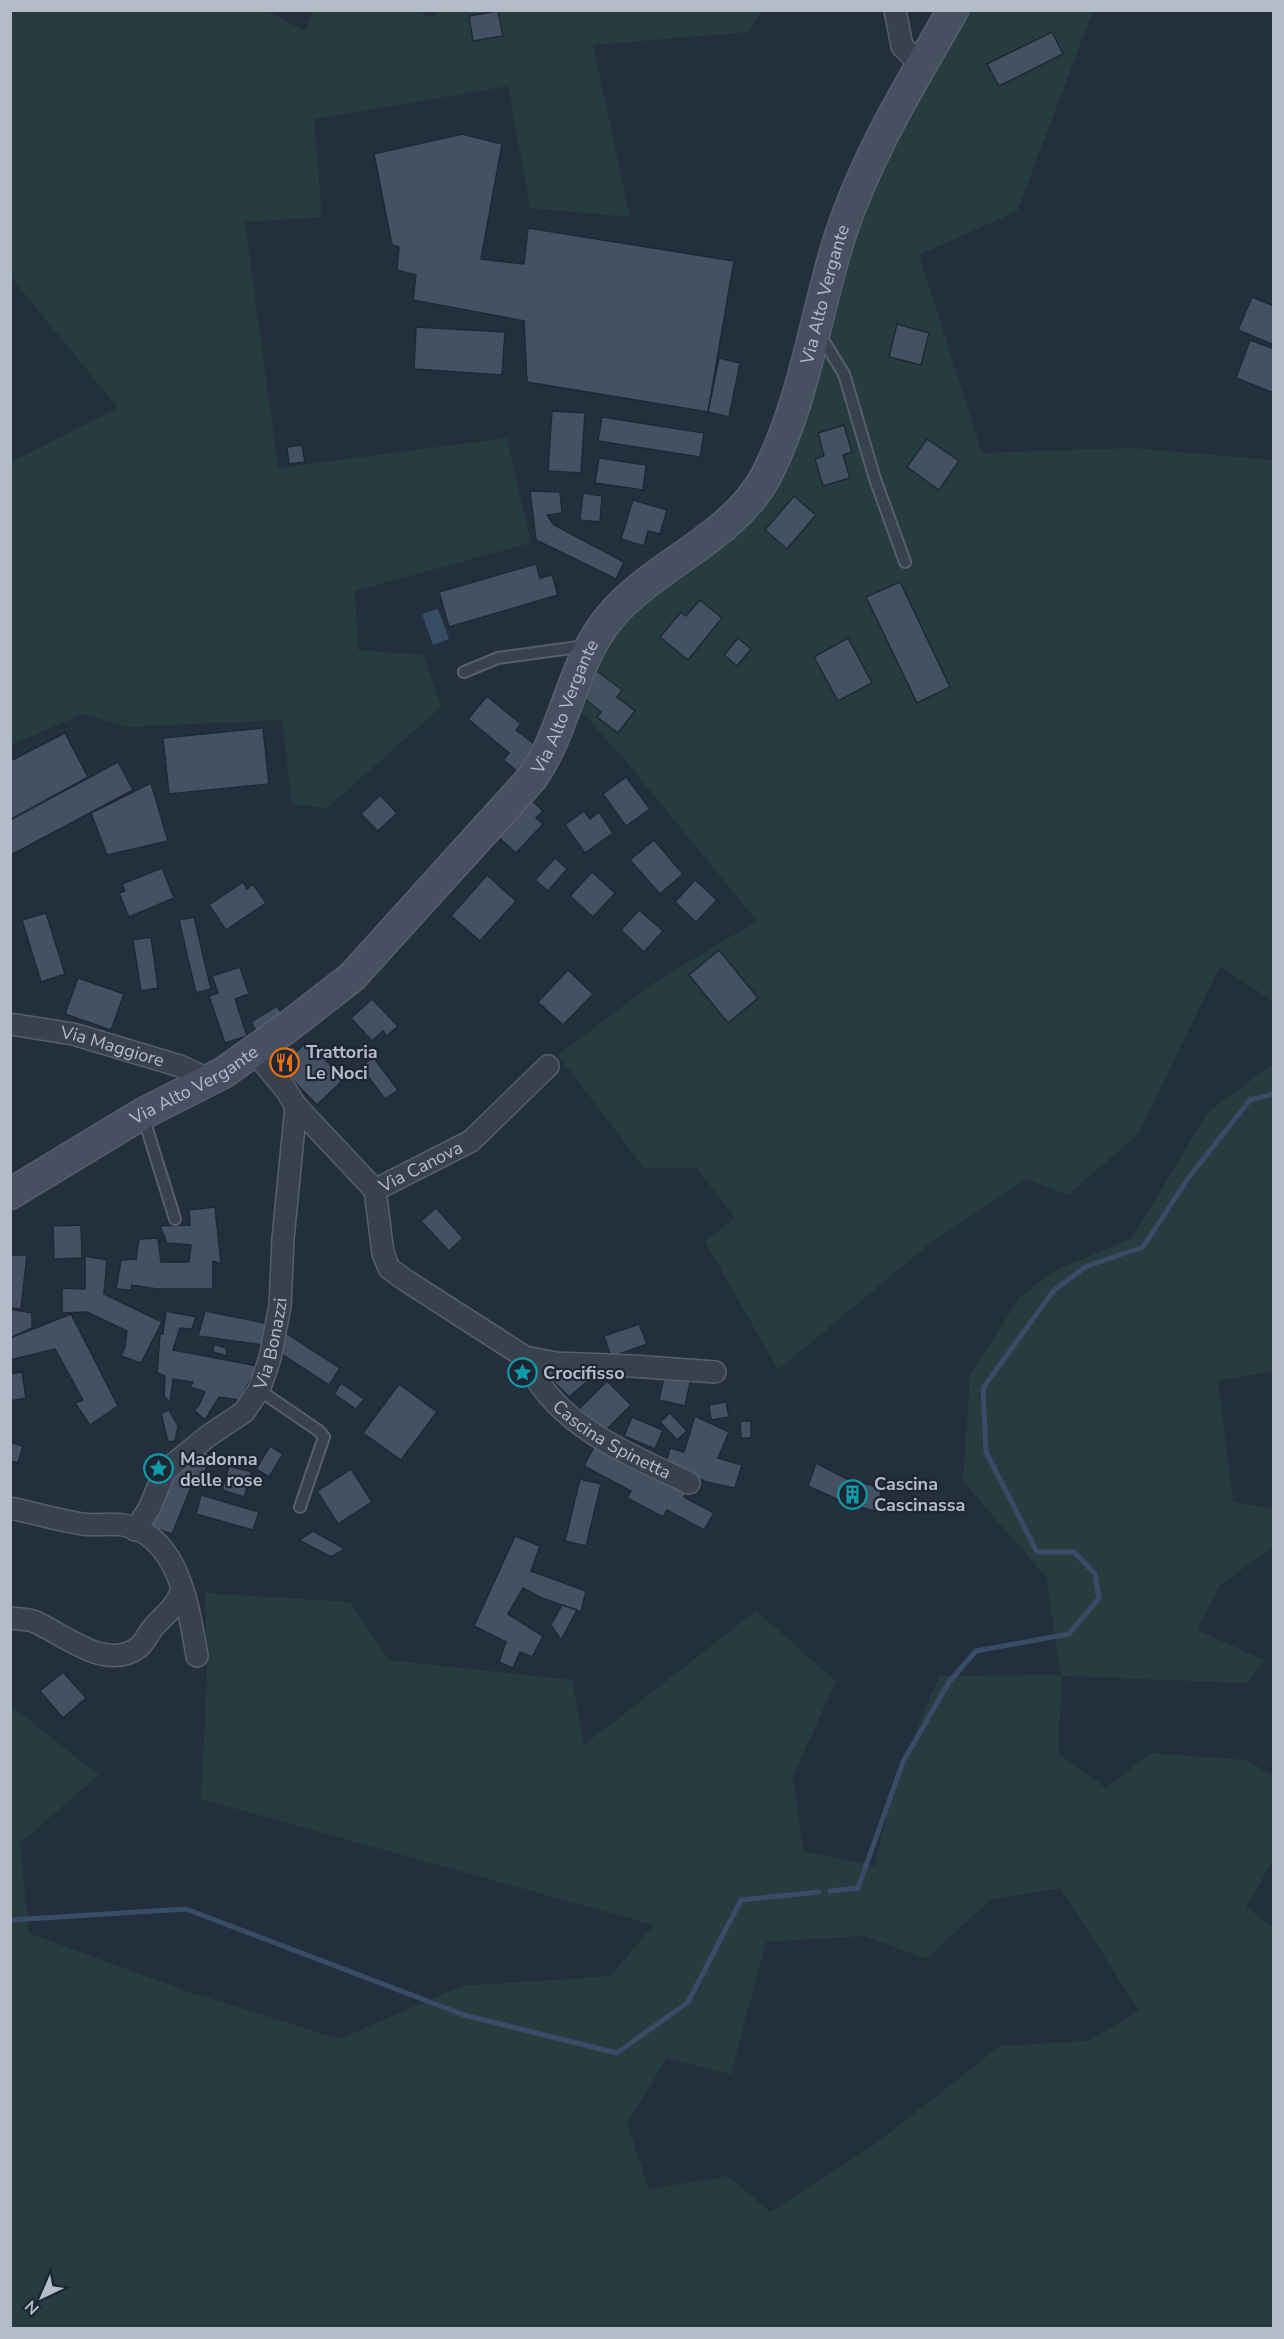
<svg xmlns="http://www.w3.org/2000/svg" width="1284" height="2339" font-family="'Nunito Sans',sans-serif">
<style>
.green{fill:#263c3f;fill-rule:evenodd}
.water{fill:#394c67}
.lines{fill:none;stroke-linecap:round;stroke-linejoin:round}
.stream{stroke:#394c67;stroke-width:5}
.building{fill:#455162;stroke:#1f2835;stroke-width:1.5}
.lane-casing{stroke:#565f6c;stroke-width:14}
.street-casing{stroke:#565f6c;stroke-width:24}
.secondary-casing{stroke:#565f6c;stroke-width:33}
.lane{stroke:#38414e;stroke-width:10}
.street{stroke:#38414e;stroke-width:21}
.secondary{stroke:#465061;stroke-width:30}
.labels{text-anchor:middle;stroke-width:4.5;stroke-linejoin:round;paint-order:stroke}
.street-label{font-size:18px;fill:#b4bcc9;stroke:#1d2633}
.poi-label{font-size:18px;font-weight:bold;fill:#b4bcc9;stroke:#1d2633;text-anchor:start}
</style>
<rect width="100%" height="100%" fill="#242f3e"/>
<!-- green -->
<g class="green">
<path d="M313,10L416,11L432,17L439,10L761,11L749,32L593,45L630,217L530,208L508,86L314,119L322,217L245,222L278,468L507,438L531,543L355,591L358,650L423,655L441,707L327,808L292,804L282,720L127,727L83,714L11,745V462L118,408L11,277V11H267L305,31Z"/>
<path d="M969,11H1093L1017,211L919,255L982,453L1133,448L1273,460V1001L1220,966L1138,1134L1068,1195L1026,1179L928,1245L778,1370L705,1241L735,1218L697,1168H644L558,1055L655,982L757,921L630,766L576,705L612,626L780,480L790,461L863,198L921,90Z"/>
<path d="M1273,1064V1371L1218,1381L1233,1502L1273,1509V1547L1220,1585L1197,1630L1264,1660L1247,1683L1062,1676L1058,1754L1106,1788L1151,1753L1247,1760L1273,1776V1860L1246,1907L1273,1927V2328H11L10,1705L99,1775L20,1843L29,1933L186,1991L339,2039L462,1986L610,1976L654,1925L201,1799L207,1677L205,1593L350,1602L389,1660L572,1680L584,1745L756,1611L836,1681L793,1776L803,1851L875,1866L894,1785L939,1676L1061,1675L1046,1577L963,1481L970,1375L1020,1297L1054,1271L1132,1238L1208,1112ZM1061,1888L1139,2011L1088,2041L1000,2046L874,2145L770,2212L728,2176L649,2189L627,2123L667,2058L731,2074L766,1942L865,1936L926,1959L990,1900Z"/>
</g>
<!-- water -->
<path class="water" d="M438,609L449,639L433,645L422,614Z"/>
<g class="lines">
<!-- stream -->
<g class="stream">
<path d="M830,1891L858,1888L903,1762L949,1682L976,1651L1069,1634L1099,1598L1095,1574L1074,1552H1037L986,1452L983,1388L1054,1290L1087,1266L1143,1247L1189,1177L1250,1100L1274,1094"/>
<path d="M10,1920L186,1909L464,2015L617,2053L688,2002L741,1900L819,1892"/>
</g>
</g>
<!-- building -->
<g class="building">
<path d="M498,11L503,36L473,41L469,16Z"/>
<path d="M1052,32L1063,54L999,86L987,64Z"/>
<path d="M462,134L502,144L481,259L524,264L528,228L734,261L708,412L527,382L524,321L413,300L416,275L397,270L399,247L392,245L374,154Z"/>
<path d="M1252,297L1274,306V345L1238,330Z"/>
<path d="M897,324L929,333L921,365L889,357Z"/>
<path d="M416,327L505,332L502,375L414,369Z"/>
<path d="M1250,340L1274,349V393L1236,378Z"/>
<path d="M719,358L740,363L729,417L708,412Z"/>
<path d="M552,411L585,413L581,473L548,471Z"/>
<path d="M602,417L704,433L700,457L598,441Z"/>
<path d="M844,425L852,452L843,455L850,478L823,486L815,459L824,456L818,433Z"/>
<path d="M927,439L959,461L939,490L907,467Z"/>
<path d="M302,445L305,462L289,464L287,447Z"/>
<path d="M599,458L646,465L643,490L595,483Z"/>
<path d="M530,491L560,492L562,513L547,515L554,525L624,562L616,579L536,540Z"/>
<path d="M583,493L602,496L600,522L580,520Z"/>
<path d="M794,496L816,515L787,549L765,530Z"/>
<path d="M633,500L667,510L660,534L648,531L644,546L621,539Z"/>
<path d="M536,564L540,578L552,575L558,595L449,627L439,592Z"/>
<path d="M900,582L950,687L917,703L866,597Z"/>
<path d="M700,600L722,618L688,660L660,637L681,612L686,616Z"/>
<path d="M738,638L751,649L737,666L724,655Z"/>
<path d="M848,638L872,683L838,701L814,657Z"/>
<path d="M597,671L622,690L617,697L635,711L618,733L597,717L601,712L579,694Z"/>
<path d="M487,696L521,724L516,730L538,747L518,772L503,760L509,753L468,719Z"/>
<path d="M263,728L269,784L169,794L163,738Z"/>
<path d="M65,733L88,777L10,820V761Z"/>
<path d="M118,762L133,790L11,855L10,820Z"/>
<path d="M626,777L650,809L626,826L603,794Z"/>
<path d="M151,783L168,841L107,855L91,813Z"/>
<path d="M380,795L397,813L378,831L361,814Z"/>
<path d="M530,799L543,811L536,818L543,824L516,853L497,836Z"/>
<path d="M584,811L590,819L599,812L613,833L585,853L565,825Z"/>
<path d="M654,840L683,874L660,894L630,860Z"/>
<path d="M555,858L567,869L548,891L535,880Z"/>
<path d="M162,868L174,898L129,917L119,893L125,891L122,884Z"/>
<path d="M592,872L615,893L593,917L570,896Z"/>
<path d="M487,875L516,901L480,941L451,916Z"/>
<path d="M695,880L717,900L696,922L675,902Z"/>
<path d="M243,882L247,889L253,884L266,903L226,930L209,905Z"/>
<path d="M639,910L663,931L644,952L621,930Z"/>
<path d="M46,913L65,974L41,982L22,920Z"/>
<path d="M194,917L211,989L196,993L179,920Z"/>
<path d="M151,937L158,988L141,991L133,940Z"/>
<path d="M719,950L758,998L728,1023L689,975Z"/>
<path d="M240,967L249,994L235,999L247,1036L225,1043L209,996L218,993L212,976Z"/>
<path d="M568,970L593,994L563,1025L538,1002Z"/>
<path d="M78,978L124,994L111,1030L65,1014Z"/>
<path d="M372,999L398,1026L387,1036L383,1031L372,1041L351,1018Z"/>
<path d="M277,1006L285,1019L259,1036L251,1022Z"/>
<path d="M307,1041L344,1079L317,1105L275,1062L292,1046L297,1051Z"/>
<path d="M373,1057L398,1090L385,1099L361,1067Z"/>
<path d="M215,1207L221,1264L213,1261V1289H157L132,1285L131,1290L116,1289L121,1260L136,1259L139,1239L158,1238L161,1262H189L191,1245L167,1243L160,1226L190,1225L189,1210Z"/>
<path d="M436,1208L463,1238L449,1251L421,1221Z"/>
<path d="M81,1225L82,1258L54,1259L53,1226Z"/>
<path d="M10,1255H27L21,1309L10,1308Z"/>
<path d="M85,1256L107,1260L104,1294L162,1322L141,1363L121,1356L125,1347L127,1331L87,1312L62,1313V1288L85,1289Z"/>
<path d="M10,1309L32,1313V1328L10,1338Z"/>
<path d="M166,1311L196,1317L192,1329L180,1328L173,1350L257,1366L240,1400L219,1397L205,1420L194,1410L199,1405L205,1392L190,1387L193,1382L173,1379L170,1403L164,1396L165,1376L157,1373L160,1334H163Z"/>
<path d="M205,1311L269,1324L264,1345L198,1336Z"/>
<path d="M71,1314L118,1406L90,1425L75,1403L83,1400L55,1349L10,1360V1338Z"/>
<path d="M639,1324L647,1344L611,1357L604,1336Z"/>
<path d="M286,1333L340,1368L329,1385L275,1350Z"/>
<path d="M214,1344L226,1348L227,1356L213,1352Z"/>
<path d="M22,1372L26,1398L10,1401V1374Z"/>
<path d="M665,1372L691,1378L685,1406L659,1400Z"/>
<path d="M548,1376H587L590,1379L569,1397Z"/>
<path d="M607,1381L631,1405L603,1433L579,1409Z"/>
<path d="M341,1383L364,1399L356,1409L334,1394Z"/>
<path d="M399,1384L437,1412L401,1460L363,1433Z"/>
<path d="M726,1402L729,1417L711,1420L709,1405Z"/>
<path d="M169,1410L178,1426L175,1441L168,1442L161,1413Z"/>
<path d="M670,1413L687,1431L677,1440L660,1422Z"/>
<path d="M695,1416L729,1432L718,1458L742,1465L735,1488L706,1482L666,1462L670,1448L684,1452Z"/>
<path d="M632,1417L663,1430L655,1449L624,1436Z"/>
<path d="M740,1421H751V1438H741Z"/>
<path d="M10,1442L23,1446L18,1463L10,1461Z"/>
<path d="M596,1443L687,1492L684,1497L714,1513L704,1530L667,1510L663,1517L627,1498L631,1491L584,1466Z"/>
<path d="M201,1444L213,1460L190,1490L172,1534L148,1526L169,1472Z"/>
<path d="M270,1446L283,1454L269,1477L256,1469Z"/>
<path d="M816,1463L851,1481L882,1487L877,1512L841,1501L808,1486Z"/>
<path d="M229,1466L252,1472L244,1497L222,1490Z"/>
<path d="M351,1469L372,1502L338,1524L317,1491Z"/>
<path d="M580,1479L601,1484L586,1546L565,1541Z"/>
<path d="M201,1495L259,1512L253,1530L196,1514Z"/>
<path d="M313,1531L345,1549L331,1557L299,1540Z"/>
<path d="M515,1536L540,1546L531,1571L586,1591L581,1612L542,1598L523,1588L508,1614L543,1636L532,1657L520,1652L513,1668L499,1662L506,1642L474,1626Z"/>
<path d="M562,1605L577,1610L561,1640L551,1625Z"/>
<path d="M63,1672L86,1698L63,1718L40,1691Z"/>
</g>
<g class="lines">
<defs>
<g id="lane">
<path d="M820,335L844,374L875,479L905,562"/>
<path d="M464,672L498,658L586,646"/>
<path d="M143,1116L175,1219"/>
<path d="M259,1390L319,1431L324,1437L300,1507"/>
</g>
<g id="street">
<path d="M895,10L902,46L922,66"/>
<path id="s1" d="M10,1024L73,1034L180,1066L210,1080"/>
<path id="s2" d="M254,1051L286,1090L296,1106L375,1190L471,1141L548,1066"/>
<path d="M375,1190L383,1253L389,1268L405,1280L525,1357L556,1363L632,1366L715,1372"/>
<path id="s3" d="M525,1357C553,1425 627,1453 689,1483"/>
<path d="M10,1508C34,1513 58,1520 82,1524C96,1526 110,1523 123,1525C180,1535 189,1611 197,1656"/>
<path id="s4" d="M135,1530L149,1509L165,1471L208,1436L244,1412L259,1390L270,1358L280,1306L283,1239L296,1106"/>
<path d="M10,1618C18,1619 26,1619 33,1621C63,1633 106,1673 139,1647C144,1643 148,1634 152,1629C165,1613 175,1610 182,1589"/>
</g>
<g id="secondary">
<path id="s5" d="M10,1194L142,1114L223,1073L289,1026L352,977L532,778C567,728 572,661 611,616C656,563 734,538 767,474C805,399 815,315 840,236C867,154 910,85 953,10"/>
</g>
</defs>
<!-- lane casing -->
<use href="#lane" class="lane-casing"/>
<!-- street casing -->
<use href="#street" class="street-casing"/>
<!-- secondary casing -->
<use href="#secondary" class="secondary-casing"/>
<!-- lane -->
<use href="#lane" class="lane"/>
<!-- street -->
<use href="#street" class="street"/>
<!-- secondary -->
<use href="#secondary" class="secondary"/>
</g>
<!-- icons -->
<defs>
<symbol id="restaurant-ring" viewBox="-11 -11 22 22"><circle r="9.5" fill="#1d2633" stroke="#e8710a" stroke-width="1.5"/><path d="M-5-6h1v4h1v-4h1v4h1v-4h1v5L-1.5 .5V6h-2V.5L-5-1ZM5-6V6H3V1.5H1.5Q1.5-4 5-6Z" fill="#e8710a"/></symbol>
<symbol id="sight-ring" viewBox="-11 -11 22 22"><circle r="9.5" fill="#1d2633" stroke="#0f9aa8" stroke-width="1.5"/><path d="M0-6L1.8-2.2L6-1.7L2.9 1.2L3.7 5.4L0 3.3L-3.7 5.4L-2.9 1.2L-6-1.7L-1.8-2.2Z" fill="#0f9aa8"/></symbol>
<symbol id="building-ring" viewBox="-11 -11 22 22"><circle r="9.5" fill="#1d2633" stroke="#0f9aa8" stroke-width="1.5"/><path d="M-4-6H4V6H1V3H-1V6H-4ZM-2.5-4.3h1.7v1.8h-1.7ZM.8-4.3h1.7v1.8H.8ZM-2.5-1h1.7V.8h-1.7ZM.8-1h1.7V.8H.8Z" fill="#0f9aa8"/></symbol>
</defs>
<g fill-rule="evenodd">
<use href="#restaurant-ring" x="268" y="1046" width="33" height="33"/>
<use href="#sight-ring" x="506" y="1356" width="33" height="33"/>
<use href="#sight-ring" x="142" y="1452" width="33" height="33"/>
<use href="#building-ring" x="836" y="1478" width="33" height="33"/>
</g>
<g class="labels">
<!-- street labels -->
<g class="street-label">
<text dy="6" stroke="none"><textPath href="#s5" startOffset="1257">Via Alto Vergante</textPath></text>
<text dy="6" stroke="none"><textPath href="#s5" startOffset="753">Via Alto Vergante</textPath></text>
<text dy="6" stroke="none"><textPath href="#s1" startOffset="105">Via Maggiore</textPath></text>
<text dy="6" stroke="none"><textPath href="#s5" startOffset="214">Via Alto Vergante</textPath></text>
<text dy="6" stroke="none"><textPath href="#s2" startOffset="236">Via Canova</textPath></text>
<text dy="6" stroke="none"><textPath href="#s4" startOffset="240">Via Bonazzi</textPath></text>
<text dy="6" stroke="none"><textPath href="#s3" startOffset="123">Cascina Spinetta</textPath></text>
</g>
<!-- poi labels -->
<g class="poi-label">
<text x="306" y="1058">Trattoria<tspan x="306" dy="21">Le Noci</tspan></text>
<text x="543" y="1379">Crocifisso</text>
<text x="180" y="1465">Madonna<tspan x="180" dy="21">delle rose</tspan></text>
<text x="874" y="1490">Cascina<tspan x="874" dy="21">Cascinassa</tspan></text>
</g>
</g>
<!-- border -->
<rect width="1284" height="2339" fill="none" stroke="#b4bcc9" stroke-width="24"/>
<!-- north arrow -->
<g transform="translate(42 2297) rotate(224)" stroke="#1d2633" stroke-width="4.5" paint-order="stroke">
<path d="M0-4.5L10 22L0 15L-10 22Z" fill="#b4bcc9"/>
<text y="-9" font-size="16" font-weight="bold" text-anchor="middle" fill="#b4bcc9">N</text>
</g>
</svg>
